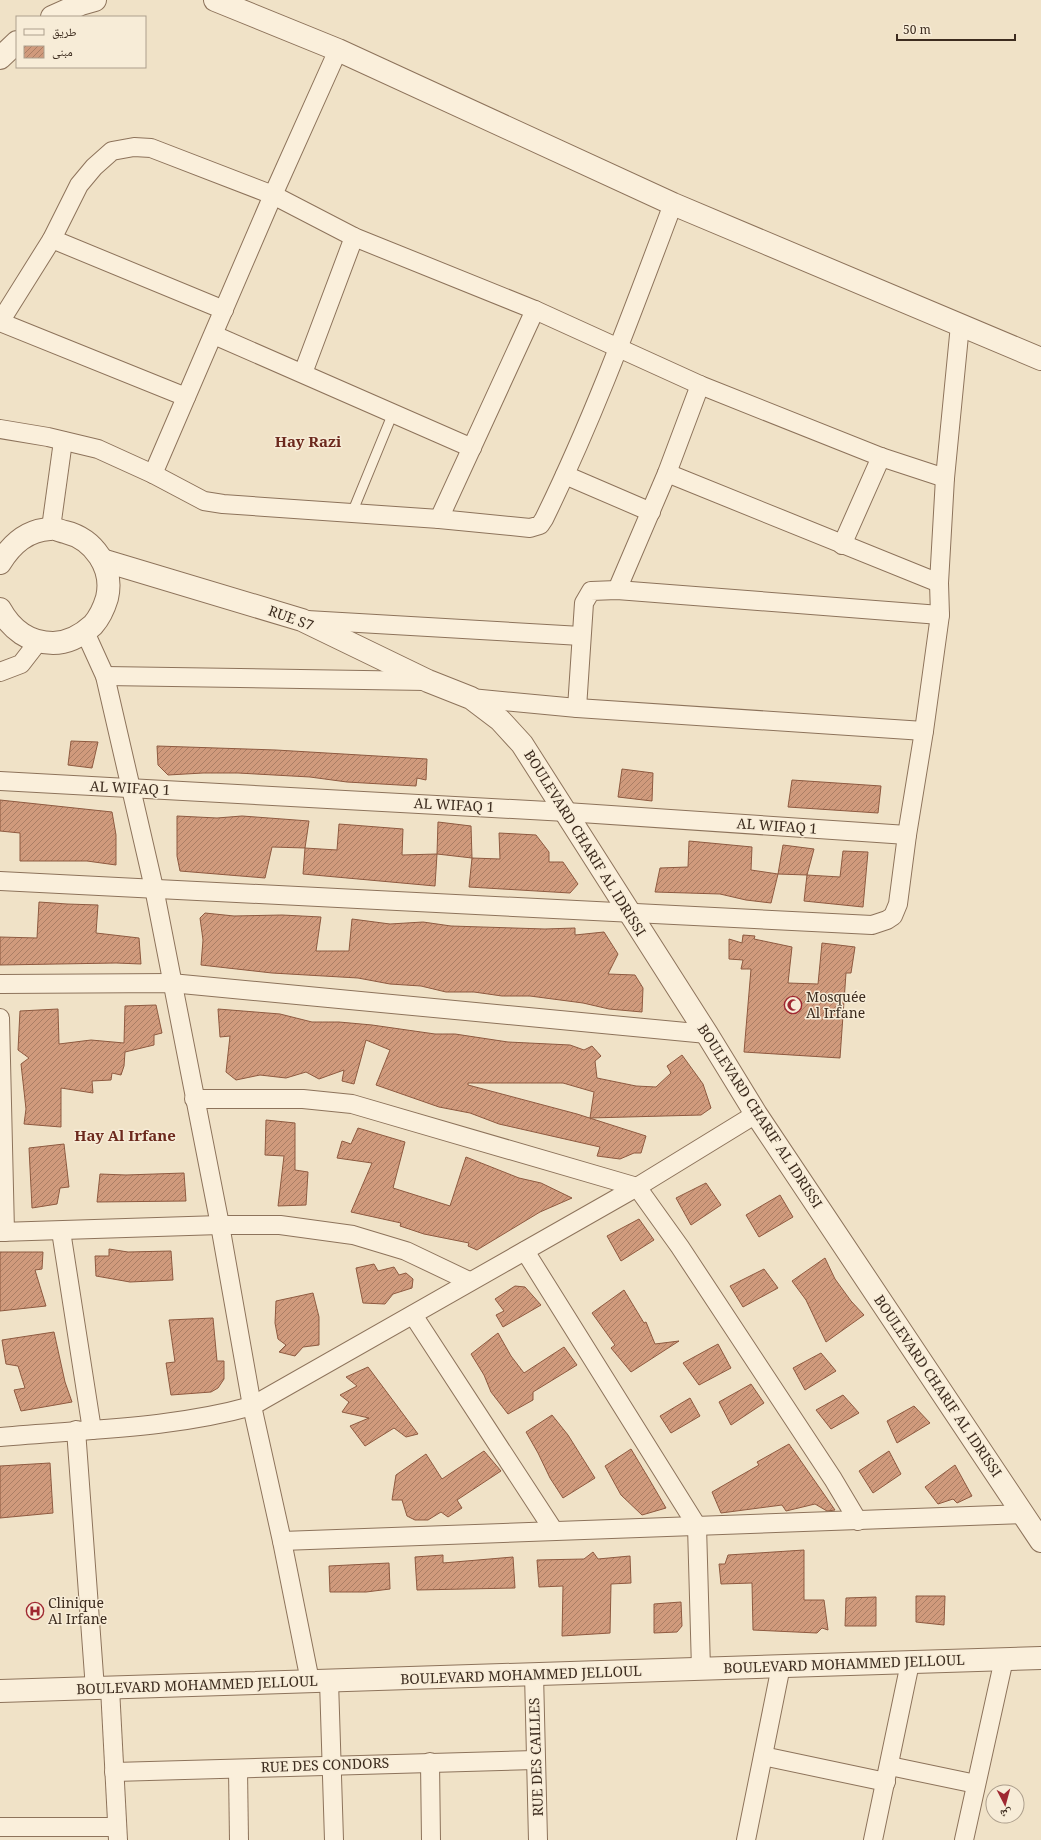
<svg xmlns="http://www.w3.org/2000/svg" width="1041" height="1840" font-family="'Noto Serif','Noto Naskh Arabic',serif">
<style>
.building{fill:url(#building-hatch);stroke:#8e5a40}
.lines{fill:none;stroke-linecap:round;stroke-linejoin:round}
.service-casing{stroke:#8d735b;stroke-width:11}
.minor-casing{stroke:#8d735b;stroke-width:20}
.tertiary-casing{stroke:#8d735b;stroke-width:24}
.service{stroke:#faefdb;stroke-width:9}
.minor{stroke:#faefdb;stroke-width:18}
.tertiary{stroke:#faefdb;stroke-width:22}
.labels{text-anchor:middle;stroke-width:3;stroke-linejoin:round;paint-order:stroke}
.street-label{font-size:14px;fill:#3d2c1f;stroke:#f7ecd7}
.poi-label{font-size:14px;fill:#3d2c1f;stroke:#f7ecd7;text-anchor:start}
.neighbourhood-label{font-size:15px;font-weight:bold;fill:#6c291d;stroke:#f7ecd7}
</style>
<defs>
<pattern id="building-hatch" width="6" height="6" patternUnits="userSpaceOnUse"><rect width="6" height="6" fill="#d09a7c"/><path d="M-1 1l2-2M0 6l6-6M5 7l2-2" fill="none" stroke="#aa7e65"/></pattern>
</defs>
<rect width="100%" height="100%" fill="#f0e2c7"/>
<!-- building -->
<g class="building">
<path d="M71,741L98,742L92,768L68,765Z"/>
<path d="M157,746L276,750L427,759L426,780L417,778L416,786L347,782L310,777L238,773H203L168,775L158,765Z"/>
<path d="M622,769L653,773L652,801L618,797Z"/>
<path d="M792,780L881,786L878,813L788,807Z"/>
<path d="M0,800L112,812L116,835V865L87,861H20V833L0,831Z"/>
<path d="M177,816L217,818L242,816L309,821L305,848L272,847L265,878L180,871L177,856Z"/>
<path d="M438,822L471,826L472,858L437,854Z"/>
<path d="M339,824L403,829L402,855L437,854L435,886L303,874L305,848L337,850Z"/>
<path d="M499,833L536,835L549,852V862H563L578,884L570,893L469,887L472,858L500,859Z"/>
<path d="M689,841L752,847L751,870L778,874L771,903L746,900L720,894L655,892L660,868L688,867Z"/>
<path d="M783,845L814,849L807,875L778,874Z"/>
<path d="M843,851L868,852L863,907L804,901L807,875L840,877Z"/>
<path d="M39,902L67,904L98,905L96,933L139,938L141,964L116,963L0,965V937L37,938Z"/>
<path d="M205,913L234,916L282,915L321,917L316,951H349L352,919L390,924L423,922L451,926L545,929L575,928V935L604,932L618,954L608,974L635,975L643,988L642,1012L609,1009L583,1003L530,996H502L474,992H446L421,986L390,984L358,978L272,973L201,965L203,940L200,918Z"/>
<path d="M743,935L755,936L754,939L792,947L788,983L818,984L822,943L855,947L851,973H846L840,1058L744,1052L751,969H741L743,960L729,959V939L742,943Z"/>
<path d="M156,1005L162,1033L154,1035V1045L125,1052L124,1066L121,1075L112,1073L111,1080L92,1081L93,1093L61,1088V1127L24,1124L26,1109L21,1064L29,1058L18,1050L20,1011L58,1009L59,1044L91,1040L124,1043L125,1006Z"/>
<path d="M218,1009L280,1014L312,1022H339L372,1025L435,1034H455L508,1042L570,1045L584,1050L592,1046L601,1056L595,1061L597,1078L636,1086L656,1087L671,1073L667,1066L682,1055L703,1084L711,1108L701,1115L590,1118L594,1092L563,1083H468V1085L577,1114L646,1136L641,1153H634L620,1159L597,1156L600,1147L499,1124L470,1113L439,1107L376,1085L390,1050L366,1040L354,1084L342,1081L344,1070L319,1079L306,1072L286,1078L260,1075L236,1080L226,1072L230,1036L220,1037Z"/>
<path d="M266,1120L295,1123V1170L308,1172L306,1205L278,1206L284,1156L265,1155Z"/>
<path d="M358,1128L405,1142L393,1188L450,1206L466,1157L519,1178L541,1183L572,1198L540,1212L477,1250L468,1246L469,1243L424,1234L400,1226L401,1223L351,1212L372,1163L337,1158L342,1141L351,1144Z"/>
<path d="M64,1144L69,1187L60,1188L57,1204L32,1208L29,1148Z"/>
<path d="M184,1173L186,1201L97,1202L100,1174L126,1175Z"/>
<path d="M706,1183L721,1205L691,1225L676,1198Z"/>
<path d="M780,1195L793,1217L759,1237L746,1215Z"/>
<path d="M639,1219L654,1240L621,1261L607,1236Z"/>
<path d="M109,1249L128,1252L171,1251L173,1280L130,1282L96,1276L95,1256H109Z"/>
<path d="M0,1252H43L42,1269L35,1270L46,1306L0,1311Z"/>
<path d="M825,1258L835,1279L851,1301L864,1315L826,1342L806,1300L792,1281Z"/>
<path d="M374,1264L378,1271L394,1267L399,1275L406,1273L413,1279L412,1288L393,1294L385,1304L363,1303L356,1268Z"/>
<path d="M764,1269L778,1288L743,1307L730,1286Z"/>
<path d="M515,1286L525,1287L541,1305L503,1327L496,1315L504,1311L495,1299Z"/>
<path d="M624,1290L644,1323L646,1322L655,1344L679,1341L631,1372L611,1348L615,1345L592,1313Z"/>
<path d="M313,1293L319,1317V1345L303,1347L295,1356L279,1352L286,1345L278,1339L275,1323L276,1301Z"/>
<path d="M213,1318L217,1361H224V1379L218,1388L211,1392L171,1395L166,1363L175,1362L169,1320Z"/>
<path d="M54,1332L65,1382L72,1402L21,1411L14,1390L25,1388L18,1366L6,1364L2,1340Z"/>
<path d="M498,1333L511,1356L524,1373L564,1347L577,1365L533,1392V1400L508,1414L491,1392L484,1375L471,1354Z"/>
<path d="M718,1344L731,1368L699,1385L683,1363Z"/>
<path d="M821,1353L836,1371L805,1390L793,1368Z"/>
<path d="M368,1367L418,1434L406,1437L394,1428L365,1446L350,1426L369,1418L342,1412L349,1402L340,1395L357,1386L346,1377Z"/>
<path d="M751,1384L764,1403L731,1425L719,1402Z"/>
<path d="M843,1395L859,1413L831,1429L816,1410Z"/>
<path d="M690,1398L700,1416L671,1433L660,1416Z"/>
<path d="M914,1406L930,1423L897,1443L887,1421Z"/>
<path d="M552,1415L568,1435L595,1478L563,1498L550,1478L538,1453L526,1432Z"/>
<path d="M789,1444L835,1510L827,1511L815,1504L786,1511L782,1505L721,1513L712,1492L759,1465L757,1462Z"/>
<path d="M631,1449L649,1479L666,1508L642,1515L621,1495L605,1466Z"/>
<path d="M484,1451L501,1471L457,1500L462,1508L448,1517L441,1512L428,1520H415L407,1516L402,1500H392L396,1475L426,1454L442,1479Z"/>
<path d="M889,1451L901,1474L873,1493L859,1471Z"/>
<path d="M50,1463L53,1513L0,1518V1466Z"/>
<path d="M955,1465L972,1496L957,1503L953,1499L938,1504L925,1487Z"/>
<path d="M804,1550V1600H824L828,1630L822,1628L817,1633L753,1630L752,1583L721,1584L719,1564H725L728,1555Z"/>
<path d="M593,1552L598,1559L630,1556L631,1583L611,1584L610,1633L562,1636L563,1586L539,1587L537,1560L584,1559Z"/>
<path d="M443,1555V1563L513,1557L515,1588L417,1590L415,1557Z"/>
<path d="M389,1563L390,1589L366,1592H330L329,1566Z"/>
<path d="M916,1596H945L944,1625L916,1622Z"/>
<path d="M876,1597V1626H845L846,1598Z"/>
<path d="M681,1602L682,1626L677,1632L654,1633V1604Z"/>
</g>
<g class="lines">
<defs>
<path id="service" d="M352,513L393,413"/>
<g id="minor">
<path d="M52,239L224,310"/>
<path d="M0,322L52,239L79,185L94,167L112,151L134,147L151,148L273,195L354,237L535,310L700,385L881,457L945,478"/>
<path d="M0,322L186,397"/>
<path d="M214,335L472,448"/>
<path d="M303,373L354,237"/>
<path d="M0,429L48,437L98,449L153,474L204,501L223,504L439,519L530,528L540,525L544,519C594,417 633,310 673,204"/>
<path d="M667,473L939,583"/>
<path d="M153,474L273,195L338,50"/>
<path d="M565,475L651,512"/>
<path d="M439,519L535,310"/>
<path d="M51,528L63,441"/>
<path d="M842,545L881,457"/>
<path d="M617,590L667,473L700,385"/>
<path d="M307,620L581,636"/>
<path d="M85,632L105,676L154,888L220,1225L252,1406L282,1541L310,1681"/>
<path d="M0,672L21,664L38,642"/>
<path d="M105,676L426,681"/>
<path d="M471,698L577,708L924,731"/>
<path d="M577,708L584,603L591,591L617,590L940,615"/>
<path d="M0,781L566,812L907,835"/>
<path d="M0,881L872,925L887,920L893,916L898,904L907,835L924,731L940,615L939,583L945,478L960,325"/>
<path d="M0,984L171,983L707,1034"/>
<path d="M0,1018L5,1232"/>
<path d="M194,1099H303L352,1104L637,1187L680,1247L833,1479L858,1521"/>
<path d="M61,1231L92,1430"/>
<path d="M0,1232L220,1225H280L353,1235L406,1251L469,1281"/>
<path d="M525,1251L697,1526L701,1669"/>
<path d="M413,1315L554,1531"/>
<path d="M76,1430L95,1689"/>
<path d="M0,1437C85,1429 170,1429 252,1406L637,1187L756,1114"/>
<path d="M282,1541L1024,1514"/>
<path d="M534,1674L538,1840"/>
<path d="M329,1681L334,1840"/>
<path d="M110,1688L118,1840"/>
<path d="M763,1756L886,1782"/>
<path d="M430,1762L431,1840"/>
<path d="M890,1766L976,1784"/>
<path d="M238,1769L239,1840"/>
<path d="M114,1772L535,1760"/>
<path d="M0,1827H117"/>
<path d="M746,1840L781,1666"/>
<path d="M873,1840L910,1663"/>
<path d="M964,1840L1004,1659"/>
</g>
<g id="tertiary">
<path d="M215,0L338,50L673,204L1041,359"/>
<path d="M52,17L81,4L95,0"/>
<path d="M0,58L17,42"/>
<path d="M102,560L302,620L428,681L471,698L500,720L522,744L707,1034L756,1114L1041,1541"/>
<path d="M0,563C11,545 27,530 50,529C55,528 60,531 65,532C94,539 114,568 107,598C104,608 100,617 93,625C82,635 68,643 53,643C29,643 11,629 0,609"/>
<path d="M0,1691L1041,1658"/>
</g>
</defs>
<!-- service casing -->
<use href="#service" class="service-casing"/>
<!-- minor casing -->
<use href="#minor" class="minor-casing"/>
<!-- tertiary casing -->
<use href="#tertiary" class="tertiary-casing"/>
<!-- service -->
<use href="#service" class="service"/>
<!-- minor -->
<use href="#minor" class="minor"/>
<!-- tertiary -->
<use href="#tertiary" class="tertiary"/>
</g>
<!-- icons -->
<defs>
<symbol id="mosque-ring" viewBox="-11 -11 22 22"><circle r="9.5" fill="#f7ecd7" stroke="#9f2831" stroke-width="1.5"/><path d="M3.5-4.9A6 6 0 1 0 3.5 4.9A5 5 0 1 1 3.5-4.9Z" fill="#9f2831"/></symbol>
<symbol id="hospital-ring" viewBox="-11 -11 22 22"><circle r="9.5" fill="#f7ecd7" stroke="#9f2831" stroke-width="1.5"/><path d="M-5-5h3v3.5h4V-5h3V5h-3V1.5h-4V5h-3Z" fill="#9f2831"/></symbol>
</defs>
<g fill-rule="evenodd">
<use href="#mosque-ring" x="783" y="995" width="20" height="20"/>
<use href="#hospital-ring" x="25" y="1601" width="20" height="20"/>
</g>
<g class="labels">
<!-- street labels -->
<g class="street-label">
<text transform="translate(291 618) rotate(20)" y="5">RUE S7</text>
<text transform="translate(130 788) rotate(3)" y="5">AL WIFAQ 1</text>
<text transform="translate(454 805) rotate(3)" y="5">AL WIFAQ 1</text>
<text transform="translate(777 826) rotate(4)" y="5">AL WIFAQ 1</text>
<text transform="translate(585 843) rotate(58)" y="5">BOULEVARD CHARIF AL IDRISSI</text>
<text transform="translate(760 1116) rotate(57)" y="5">BOULEVARD CHARIF AL IDRISSI</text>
<text transform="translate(938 1386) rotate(56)" y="5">BOULEVARD CHARIF AL IDRISSI</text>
<text transform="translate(844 1664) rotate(-2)" y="5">BOULEVARD MOHAMMED JELLOUL</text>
<text transform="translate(521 1675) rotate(-2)" y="5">BOULEVARD MOHAMMED JELLOUL</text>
<text transform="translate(197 1685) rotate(-2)" y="5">BOULEVARD MOHAMMED JELLOUL</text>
<text transform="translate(536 1757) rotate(-92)" y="5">RUE DES CAILLES</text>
<text transform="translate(325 1765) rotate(-2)" y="5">RUE DES CONDORS</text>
</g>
<!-- poi labels -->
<g class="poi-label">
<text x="806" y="1002">Mosquée<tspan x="806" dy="16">Al Irfane</tspan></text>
<text x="48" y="1608">Clinique<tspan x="48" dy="16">Al Irfane</tspan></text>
</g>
<!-- neighbourhood labels -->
<g class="neighbourhood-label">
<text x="308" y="447">Hay Razi</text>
<text x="125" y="1141">Hay Al Irfane</text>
</g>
</g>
<!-- legend -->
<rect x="16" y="16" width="130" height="52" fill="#f7ecd7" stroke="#ad9f8d"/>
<rect x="24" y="29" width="20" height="6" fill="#faefdb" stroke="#ad9f8d"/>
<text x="52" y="36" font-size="12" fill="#3d2c1f">طريق</text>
<rect x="24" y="46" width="20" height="12" fill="url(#building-hatch)" stroke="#ad9f8d"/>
<text x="52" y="56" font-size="12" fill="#3d2c1f">مبنى</text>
<!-- north arrow -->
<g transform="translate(1005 1804) rotate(174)"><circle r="19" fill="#f7ecd7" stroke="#ad9f8d"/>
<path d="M0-3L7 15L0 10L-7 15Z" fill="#9f2831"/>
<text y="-6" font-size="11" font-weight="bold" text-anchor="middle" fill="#3d2c1f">ش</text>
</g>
<!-- scale -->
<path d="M897 34v6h118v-6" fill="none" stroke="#3d2c1f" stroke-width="2"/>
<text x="903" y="34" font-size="12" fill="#3d2c1f" stroke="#f7ecd7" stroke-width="3" paint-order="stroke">50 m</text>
</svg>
